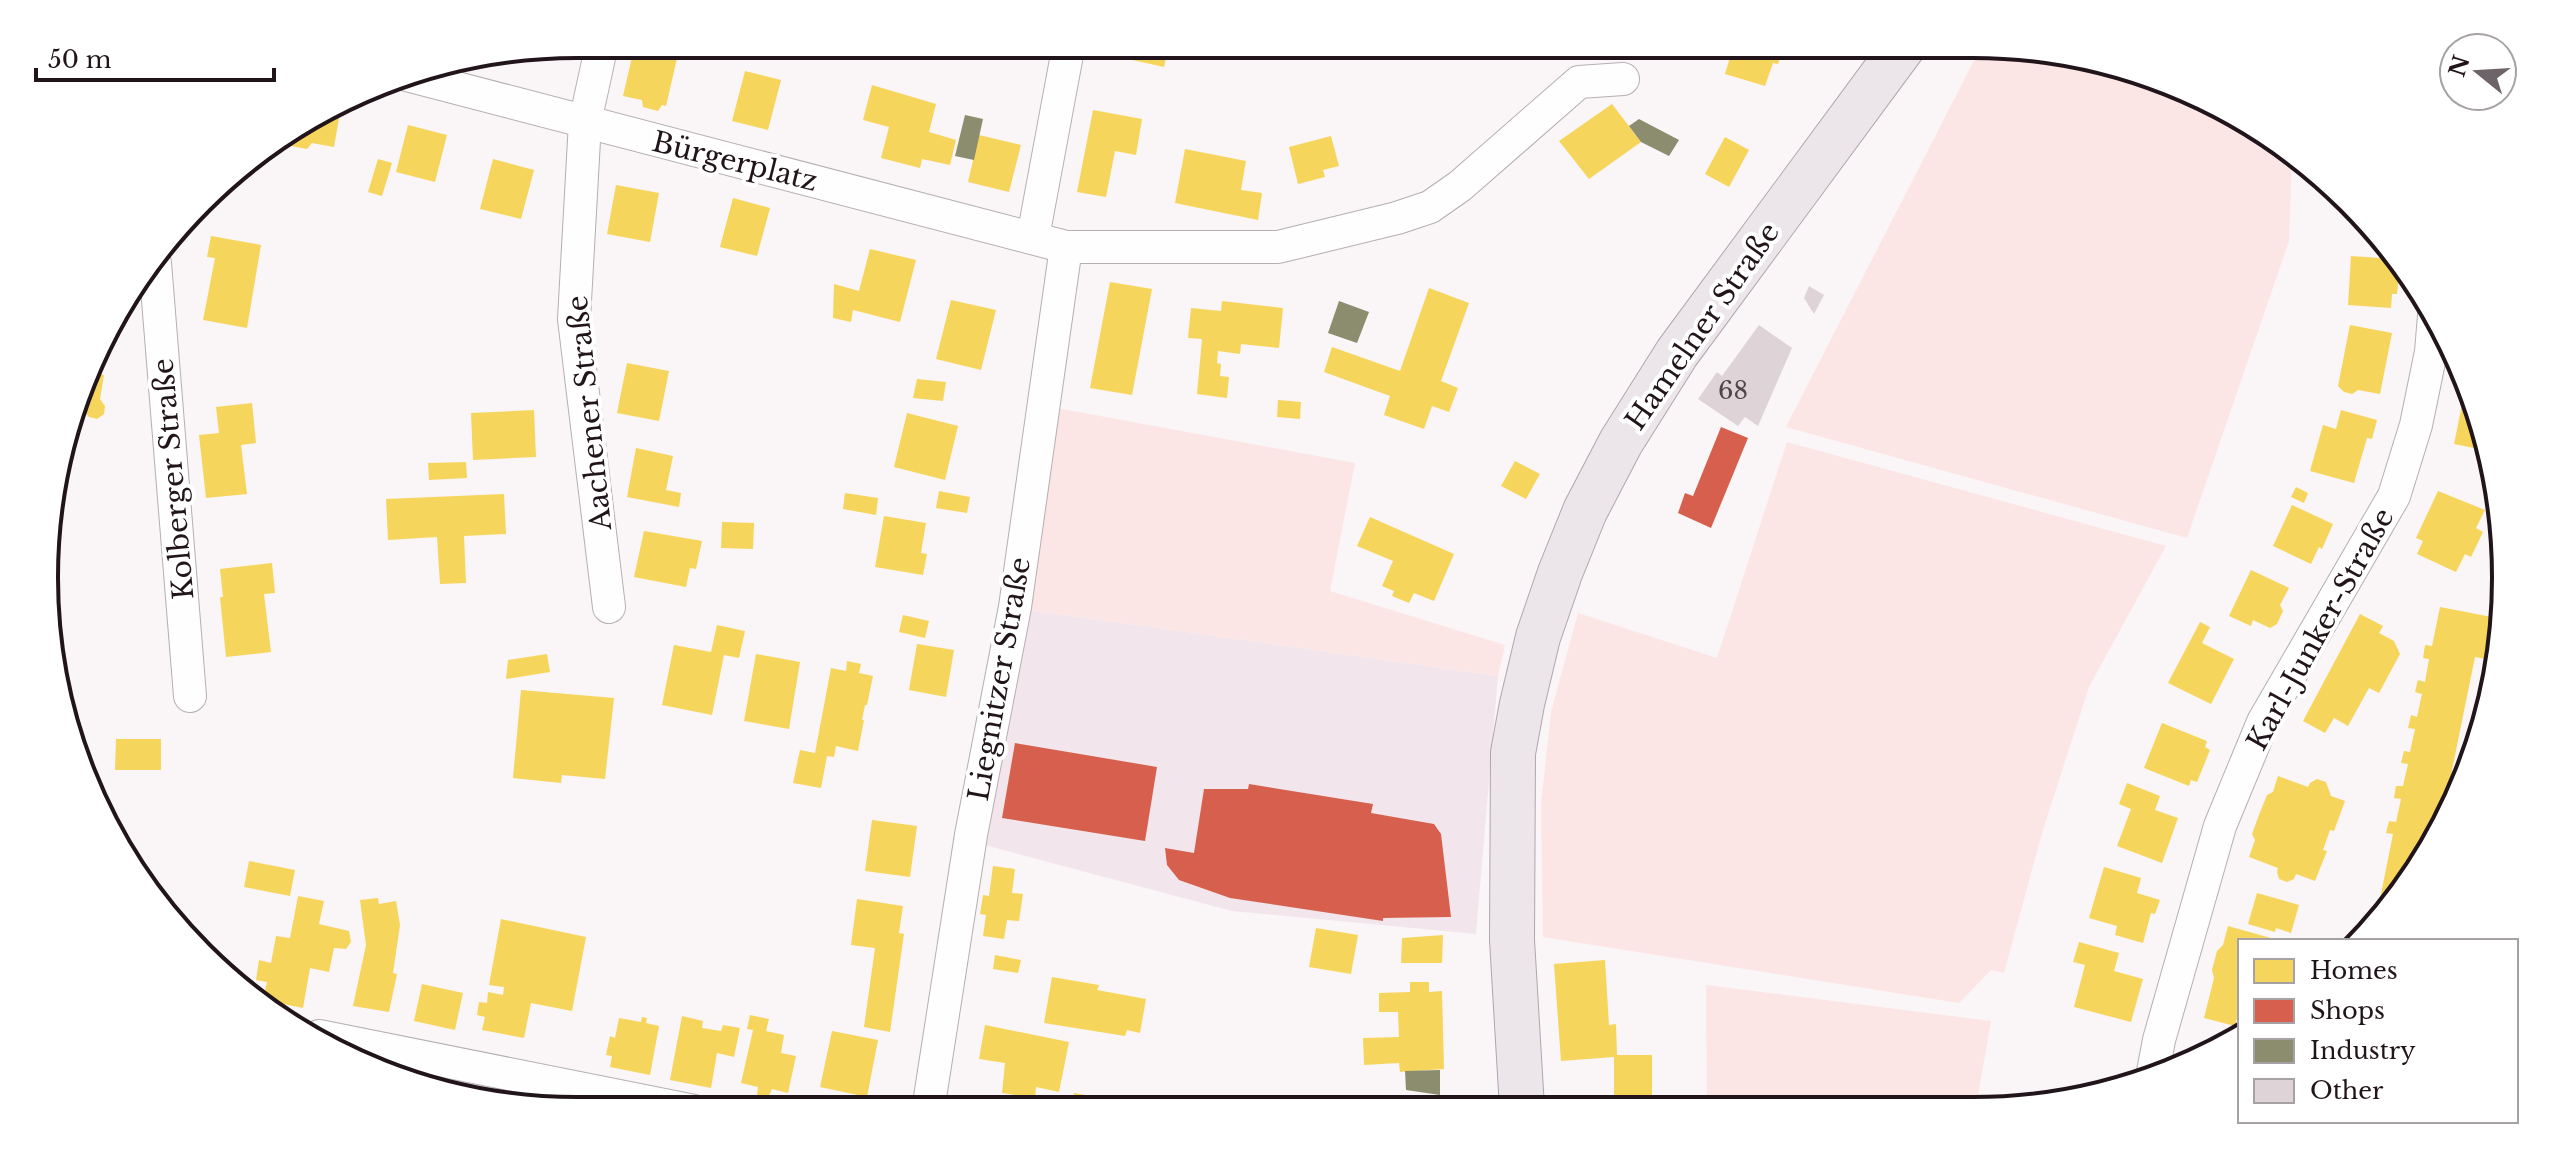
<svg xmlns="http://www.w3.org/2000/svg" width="2550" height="1155" font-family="'Libre Baskerville',serif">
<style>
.built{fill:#f2e6ec}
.green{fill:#fce6e5}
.homes{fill:#f6d55c}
.shops{fill:#d6604d}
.industry{fill:#8c8c6e}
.building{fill:#ded4d7}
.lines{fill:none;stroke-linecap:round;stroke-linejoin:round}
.street-casing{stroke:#b6aeb2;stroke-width:34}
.primary-casing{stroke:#b0a5ae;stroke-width:46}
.street{stroke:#fefefe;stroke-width:32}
.primary{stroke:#ece6eb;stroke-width:44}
.labels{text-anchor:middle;stroke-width:8;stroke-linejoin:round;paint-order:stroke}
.number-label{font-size:24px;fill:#50454a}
.street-label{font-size:28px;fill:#21151b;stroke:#fff}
.rim{fill:none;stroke:#21151b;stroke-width:4}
</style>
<rect width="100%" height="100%" fill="#faf5f7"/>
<!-- built -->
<path class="built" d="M1023,609L1498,676L1476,934L1232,911L977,843Z"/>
<!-- green -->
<g class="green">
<path d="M1982,45L2076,54L2176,84L2268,134L2292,153L2289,241L2187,538L1786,427Z"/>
<path d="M1057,408L1355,463L1330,591L1505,645L1498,676L1023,609Z"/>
<path d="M1787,442L2166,546L2089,687L2042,833L2004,973L1991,970L1959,1003L1543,937L1541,805L1551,712L1578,613L1717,658Z"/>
<path d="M1706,985L1991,1021L1976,1107H1707Z"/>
</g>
<!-- homes -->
<g class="homes">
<path d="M635,44L678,54L666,106L662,105L658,111L643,107L642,100L623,96Z"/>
<path d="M680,44H704L702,55L679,49Z"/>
<path d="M984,44H1025L1023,54Z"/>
<path d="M1122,44H1169L1164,67L1119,57Z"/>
<path d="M1734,44H1779L1784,47L1778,64L1773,63L1765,86L1725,74Z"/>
<path d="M745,71L781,80L768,130L732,121Z"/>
<path d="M872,85L936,104L929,132L956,140L950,165L922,159L920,168L881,158L889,127L863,120Z"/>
<path d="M1612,104L1641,142L1589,179L1559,141Z"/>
<path d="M333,105L341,107L334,147L312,143L307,149L275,143L310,116Z"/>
<path d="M1093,110L1142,119L1136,155L1115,151L1106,197L1077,192Z"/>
<path d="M408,125L447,135L435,182L396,172Z"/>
<path d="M979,135L1021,145L1009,192L968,182Z"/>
<path d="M1331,136L1339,166L1323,170L1325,177L1298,184L1289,147Z"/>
<path d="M1725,137L1749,150L1729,187L1705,174Z"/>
<path d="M1185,149L1246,161L1241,190L1262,193L1258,220L1175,203Z"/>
<path d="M378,159L392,163L382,196L368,192Z"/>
<path d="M493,159L534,170L521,219L480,209Z"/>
<path d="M616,185L659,193L650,242L607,234Z"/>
<path d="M733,198L770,208L757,256L720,247Z"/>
<path d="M2352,203L2368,222H2351Z"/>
<path d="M211,236L261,245L247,328L203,320L215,258L207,257Z"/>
<path d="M870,249L916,260L900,322L853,310L851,322L833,318L834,284L859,291Z"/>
<path d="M2351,256L2395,259L2394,273L2399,274L2397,294H2392L2391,308L2348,305Z"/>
<path d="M1110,282L1152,289L1132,395L1090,388Z"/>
<path d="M1429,288L1469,303L1441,381L1458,388L1449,412L1432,406L1424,429L1384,415L1390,396L1324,372L1332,347L1400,371Z"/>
<path d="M951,300L996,310L981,370L936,359Z"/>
<path d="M1222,301L1283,308L1279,348L1241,344L1240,354L1218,351L1217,363L1221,364L1220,376L1229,377L1227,398L1197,394L1202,339L1188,338L1191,308L1221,311Z"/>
<path d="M2350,325L2392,333L2380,394L2358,390L2352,394L2344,392L2338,386Z"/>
<path d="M627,363L669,371L659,421L617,413Z"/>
<path d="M92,373L104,375L100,399L105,406L104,414L97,419L89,417L84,411L78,410Z"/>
<path d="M917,379L946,382L943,401L913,398Z"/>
<path d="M2467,380L2473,397L2489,451L2454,444Z"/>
<path d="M1278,400L1301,402L1300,419L1277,417Z"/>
<path d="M252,403L256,443L241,445L247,494L206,498L199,435L219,433L216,407Z"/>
<path d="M534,410L536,457L473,460L471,413Z"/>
<path d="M2341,410L2377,420L2372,439L2367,438L2354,483L2310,471L2323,425L2336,429Z"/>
<path d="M907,413L958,426L945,480L894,467Z"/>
<path d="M636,448L673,456L666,490L681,493L679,507L627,497Z"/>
<path d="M1515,461L1540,474L1526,499L1501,486Z"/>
<path d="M466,462L467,478L429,480L428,463Z"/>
<path d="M54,485L61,486L58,517H53Z"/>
<path d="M2296,487L2308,493L2304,503L2291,497Z"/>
<path d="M939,491L970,497L967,513L936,508Z"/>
<path d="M2438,491L2485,510L2476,528L2483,532L2471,557L2465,554L2456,572L2417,554L2423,541L2416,538Z"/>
<path d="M845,493L878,498L876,515L843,509Z"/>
<path d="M504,494L506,534L464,536L466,583L440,584L437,537L388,540L386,499Z"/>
<path d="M2292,505L2333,524L2322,549L2319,547L2311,564L2273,546Z"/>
<path d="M884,516L926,523L921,553L927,554L923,575L875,567Z"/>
<path d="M1370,517L1454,554L1434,601L1414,593L1409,603L1392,596L1394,591L1382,586L1393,561L1357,546Z"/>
<path d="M722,522L754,523L753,549L721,548Z"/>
<path d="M644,531L702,541L696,569L690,568L686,587L634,577Z"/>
<path d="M272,563L275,593L264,594L271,652L226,657L220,597H223L220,569Z"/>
<path d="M2251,570L2289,588L2280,605L2283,611L2277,624L2270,628L2253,620L2251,626L2229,616Z"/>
<path d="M2440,607L2502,619L2498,661L2475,657L2441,824L2396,902L2383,915L2377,914L2393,834L2386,833L2389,821L2396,822L2401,799L2394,798L2396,786H2403L2408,764L2401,763L2404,751L2410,752L2415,729L2408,728L2411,715L2417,717L2422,694L2415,692L2418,680L2425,682L2429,659L2423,658L2425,645L2432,646Z"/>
<path d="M2360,614L2383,626L2379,633L2394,641L2400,654L2379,693L2369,688L2348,726L2334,718L2325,733L2303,721Z"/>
<path d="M903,615L929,621L925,638L899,632Z"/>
<path d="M2200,622L2210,627L2202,643L2234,659L2211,704L2168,683Z"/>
<path d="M717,625L745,631L739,658L724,655L712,715L662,705L674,645L711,652Z"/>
<path d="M917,644L954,650L946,697L909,690Z"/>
<path d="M547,654L550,672L506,679L508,660Z"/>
<path d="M756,654L800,662L789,729L744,721Z"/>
<path d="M847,661L861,664L859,673L873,676L867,705H865L862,720H864L858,751L836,746L834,757L827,756L821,788L793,783L800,750L815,753L831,668L846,671Z"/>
<path d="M56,677H68V704H62Z"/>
<path d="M521,690L614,698L605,779L562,775L561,783L513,778Z"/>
<path d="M2162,723L2207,741L2205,747L2210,750L2197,782L2191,780L2189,786L2144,768Z"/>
<path d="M116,739H161V770H115Z"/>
<path d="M2278,776L2308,787L2310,783L2317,779L2326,782L2331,796L2345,801L2334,831L2330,830L2323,850L2327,851L2315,881L2296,874L2294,879L2287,882L2279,879L2277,872L2278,868L2249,857L2255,840L2252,834L2259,815L2267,795L2273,792Z"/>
<path d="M2127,783L2160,796L2155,810L2178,818L2162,863L2117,846L2131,809L2119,804Z"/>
<path d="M872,820L917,826L910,877L865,871Z"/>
<path d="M249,861L295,870L290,896L244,887Z"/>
<path d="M993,866L1015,869L1012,893L1023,894L1019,921L1007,920L1004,939L983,936L986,915L980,914L983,895L989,896Z"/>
<path d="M2104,867L2141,878L2137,893L2160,900L2155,914L2151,913L2143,943L2115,935L2117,926L2089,918Z"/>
<path d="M2257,893L2299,905L2291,933L2276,928L2275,932L2248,924Z"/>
<path d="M298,896L324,901L319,924L349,931L351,942L346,949L334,948L329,972L310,968L303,1008L263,1000L267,982L256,980L259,960L271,963L276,936L290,938Z"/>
<path d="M378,898L379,904L396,901L400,925L393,973L397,974L389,1012L353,1006L366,945L360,900Z"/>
<path d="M857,899L903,906L899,933L904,934L890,1032L864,1027L875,948L851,945Z"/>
<path d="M501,919L586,937L572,1011L531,1003L524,1038L482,1030L485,1017L477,1015L479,1002L487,1003L488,992L503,995L504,987L489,985Z"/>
<path d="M2228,926L2278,940L2240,941V1006L2235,1026L2204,1018L2214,978L2212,970L2217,951L2223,945Z"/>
<path d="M1316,928L1358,935L1351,974L1309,967Z"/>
<path d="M1443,935L1442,963H1401L1402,938Z"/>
<path d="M2079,942L2119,953L2114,971L2143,979L2131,1022L2074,1007L2085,965L2073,962Z"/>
<path d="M995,955L1021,960L1018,973L993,969Z"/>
<path d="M1605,960L1609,1025L1616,1024L1617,1055H1652V1098L1678,1099V1108H1614V1057L1561,1061L1554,964Z"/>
<path d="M1052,977L1099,985L1097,990L1146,999L1140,1033L1127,1030L1125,1036L1044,1023Z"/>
<path d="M1410,982H1429V992L1442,991L1444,1069L1400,1072L1399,1063L1364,1065L1363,1038L1399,1037L1398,1012H1379V993L1410,992Z"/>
<path d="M422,984L463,993L455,1030L414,1021Z"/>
<path d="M750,1015L769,1019L766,1031L784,1035L781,1053L796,1056L788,1093L772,1089L768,1098L757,1095L758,1087L741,1083L753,1030L747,1029Z"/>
<path d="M682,1016L703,1021L702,1028L721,1031L723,1025L740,1028L734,1057L717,1053L711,1088L670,1080Z"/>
<path d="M642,1017L647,1018L646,1023L659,1026L650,1075L610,1067L612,1056L606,1055L610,1036L615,1038L619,1018L641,1022Z"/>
<path d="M985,1025L1069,1042L1059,1092L1036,1087L1035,1098L1002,1093L1005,1063L979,1059Z"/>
<path d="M832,1031L878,1040L867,1097L820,1087Z"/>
<path d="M1074,1093L1092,1096L1090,1109H1071Z"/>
</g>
<!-- shops -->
<g class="shops">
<path d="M1721,427L1748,438L1711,528L1678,513L1685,493L1693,496Z"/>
<path d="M1015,743L1157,767L1145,841L1002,818Z"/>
<path d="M1249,784L1373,804L1371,813L1434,824L1441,834L1451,917L1383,918V921L1230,898L1179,880L1167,865L1165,848L1194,853L1204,789H1248Z"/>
</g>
<!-- industry -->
<g class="industry">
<path d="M1711,44H1734L1732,51Z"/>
<path d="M965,115L983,119L974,160L955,156Z"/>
<path d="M1639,119L1679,140L1669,156L1641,142L1629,126Z"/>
<path d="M1339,301L1369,312L1357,343L1328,333Z"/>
<path d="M1440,1070V1095L1406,1090L1405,1071Z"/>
</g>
<!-- building -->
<g class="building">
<path d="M1809,286L1824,295L1814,314L1804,298Z"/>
<path d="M1759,325L1792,348L1758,426L1745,417L1738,426L1698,399L1717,372L1722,376Z"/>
</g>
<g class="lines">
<defs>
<g id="street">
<path d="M602,44L585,122L574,319L609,607"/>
<path d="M403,74L1066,247H1278L1397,218L1430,207L1460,186L1579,82L1623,79"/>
<path d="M1033,237L1069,44"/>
<path d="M155,263L190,696"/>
<path d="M319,1036L694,1111"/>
<path d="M2152,1077L2159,1040L2220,826L2263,722L2394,496L2416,425L2431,352L2434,315"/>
<path d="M928,1110L971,835L1015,607L1066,247"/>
</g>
<path id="primary" d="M1522,1108L1512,940L1513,753L1522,704L1538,637L1560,573L1585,511L1621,442L1677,353L1905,44"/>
</defs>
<!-- street casing -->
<use href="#street" class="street-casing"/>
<!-- primary casing -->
<use href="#primary" class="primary-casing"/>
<!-- street -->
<use href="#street" class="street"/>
<!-- primary -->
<use href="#primary" class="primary"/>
</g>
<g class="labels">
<!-- number labels -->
<g class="number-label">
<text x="1733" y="399">68</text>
</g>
<!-- street labels -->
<g class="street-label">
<text transform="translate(735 161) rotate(14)" y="10">Bürgerplatz</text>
<text transform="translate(1702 326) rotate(-55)" y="10">Hamelner Straße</text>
<text transform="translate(589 413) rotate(-96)" y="10">Aachener Straße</text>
<text transform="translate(173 479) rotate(-95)" y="10">Kolberger Straße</text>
<text transform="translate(2320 629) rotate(-61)" y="10">Karl-Junker-Straße</text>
<text transform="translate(999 679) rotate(-80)" y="10">Liegnitzer Straße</text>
</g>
</g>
<!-- crop -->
<path d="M0 0H2550V1155H0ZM577 58H1973A519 519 0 0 1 2492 577V578A519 519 0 0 1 1973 1097H577A519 519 0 0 1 58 578V577A519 519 0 0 1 577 58Z" fill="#fff" fill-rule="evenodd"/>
<path class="rim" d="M577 58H1973A519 519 0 0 1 2492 577V578A519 519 0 0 1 1973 1097H577A519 519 0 0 1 58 578V577A519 519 0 0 1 577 58Z"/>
<!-- legend -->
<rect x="2238" y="939" width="280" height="184" fill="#ffffff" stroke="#a6a1a4" stroke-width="2"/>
<rect x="2254" y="959" width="40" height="24" fill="#f6d55c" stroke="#a6a1a4" stroke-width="2"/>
<text x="2310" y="979" font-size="24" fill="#21151b">Homes</text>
<rect x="2254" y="999" width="40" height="24" fill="#d6604d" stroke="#a6a1a4" stroke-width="2"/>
<text x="2310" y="1019" font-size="24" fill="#21151b">Shops</text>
<rect x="2254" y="1039" width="40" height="24" fill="#8c8c6e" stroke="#a6a1a4" stroke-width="2"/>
<text x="2310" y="1059" font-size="24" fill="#21151b">Industry</text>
<rect x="2254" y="1079" width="40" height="24" fill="#ded4d7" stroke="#a6a1a4" stroke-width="2"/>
<text x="2310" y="1099" font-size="24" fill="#21151b">Other</text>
<!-- north arrow -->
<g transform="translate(2478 72) rotate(288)"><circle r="38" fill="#ffffff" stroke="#a6a1a4" stroke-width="2"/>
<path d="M0-6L14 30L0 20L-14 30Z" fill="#6d6368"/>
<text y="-12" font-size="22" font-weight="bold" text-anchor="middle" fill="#21151b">N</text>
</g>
<!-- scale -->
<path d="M36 68v12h238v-12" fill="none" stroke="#21151b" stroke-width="4"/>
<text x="48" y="68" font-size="24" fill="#21151b" stroke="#ffffff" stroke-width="6" paint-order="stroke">50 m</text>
</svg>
